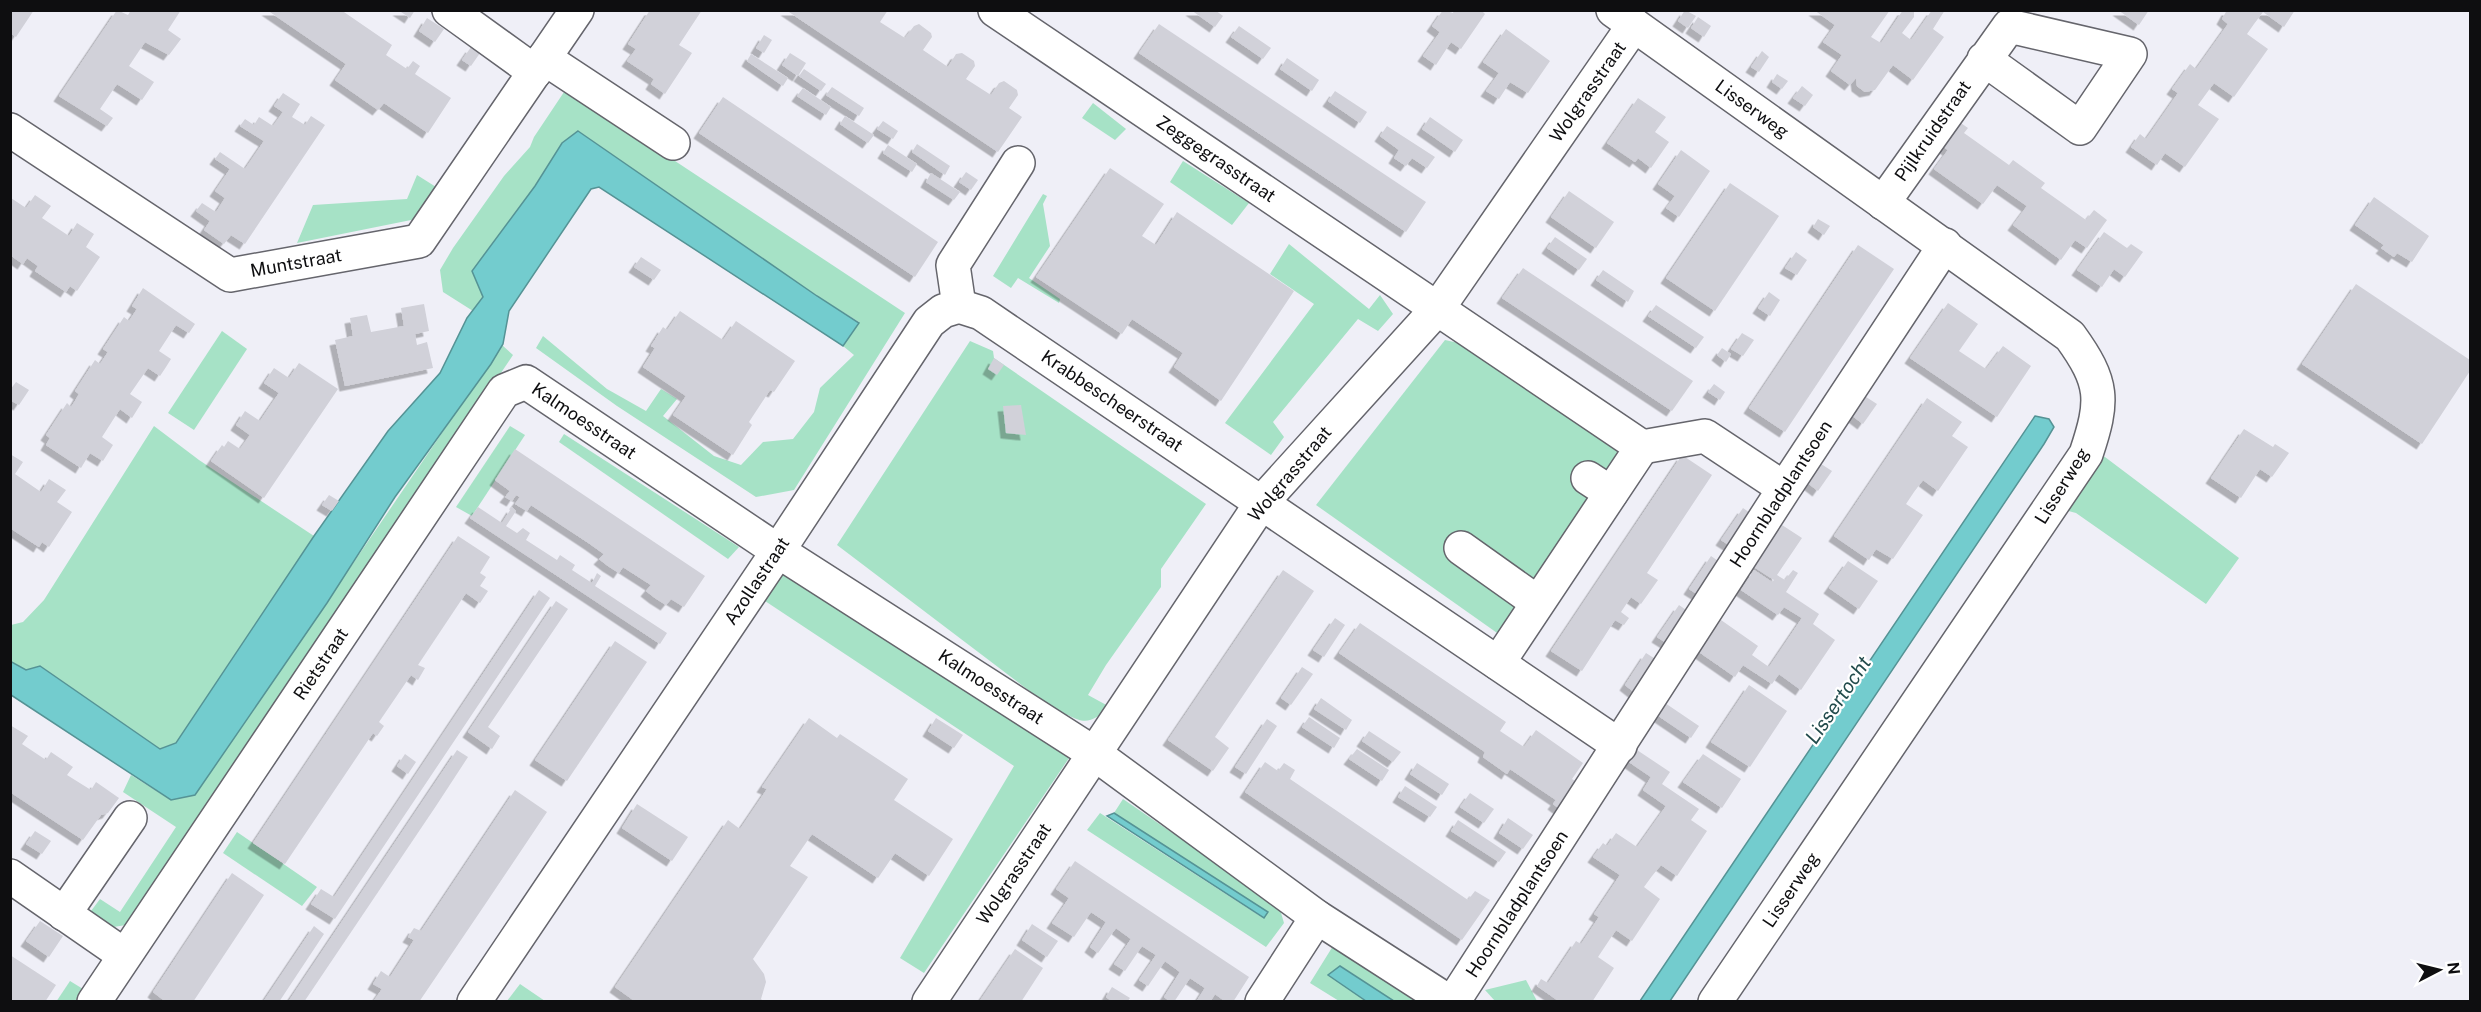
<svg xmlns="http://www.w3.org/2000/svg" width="2481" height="1012" font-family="'Public Sans',sans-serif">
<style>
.green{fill:#a6e2c6}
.water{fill:#73ccce;stroke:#559395;stroke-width:1.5}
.building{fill:#d1d1d9;filter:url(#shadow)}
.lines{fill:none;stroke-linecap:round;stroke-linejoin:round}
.minor-casing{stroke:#65656c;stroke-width:36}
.minor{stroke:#fff;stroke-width:33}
.labels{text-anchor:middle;stroke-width:4.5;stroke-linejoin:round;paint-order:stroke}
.street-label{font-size:18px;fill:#0e0e10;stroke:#fff}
.water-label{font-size:20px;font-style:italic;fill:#234c4d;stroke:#fff}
</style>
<defs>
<filter id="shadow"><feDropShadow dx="-5.5" dy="5.5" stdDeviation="0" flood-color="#0004"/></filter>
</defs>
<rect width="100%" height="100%" fill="#efeff7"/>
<!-- green -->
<g class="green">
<path d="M566,89L905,313L794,490L756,497L617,406L536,348L543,336L607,389L646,411L661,389L677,399L663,416L714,456L741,465L763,442L793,439L814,412L820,388L854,355L843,346L859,322L817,296L578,131L562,143L535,186L472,271L483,297L473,311L443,292L440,270L453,248L504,176L530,147L534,137Z"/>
<path d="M1093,103L1126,129L1115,140L1082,118Z"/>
<path d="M1183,161L1249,203L1232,225L1170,182Z"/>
<path d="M417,175L444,192L426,217L297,243L313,205L407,199Z"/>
<path d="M1043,194L1047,196L1043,204L1050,246L1029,278L1060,299L1059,303L1018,278L1011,288L993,276Z"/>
<path d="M1289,244L1369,309L1380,295L1393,314L1378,331L1358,319L1273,422L1284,437L1271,455L1225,423L1314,304L1270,274Z"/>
<path d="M222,331L247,349L194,430L168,413Z"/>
<path d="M1445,340L1472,346L1626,450L1500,635L1316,505Z"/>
<path d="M970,341L993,351L994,358L1206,504L1161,569V587L1106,665L1088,695L1110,707C1094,720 1087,726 1068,715L1065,718L837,545Z"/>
<path d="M502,345L513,355L227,779L126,925L107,928L88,915L100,899L120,912L176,827L123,792L131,775L171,800L195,795Z"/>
<path d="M154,426L199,460L314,536L176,743L160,749L40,666L26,670L11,661V625L23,622L44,600Z"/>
<path d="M510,426L525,435L472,516L456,507Z"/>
<path d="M564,434L739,547L728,559L559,442Z"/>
<path d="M2097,451L2239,558L2206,604L2076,513L2061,509Z"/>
<path d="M784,568L1069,758L924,973L900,958L1014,766L762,599Z"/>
<path d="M1123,799L1279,906L1284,923L1266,947L1087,830L1100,813L1263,918L1267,912L1114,813Z"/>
<path d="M237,832L317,887L302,906L223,853Z"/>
<path d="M1333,946L1419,1001H1394L1341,966L1329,975L1366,1001H1339L1310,983Z"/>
<path d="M1526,980L1537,1001H1495L1485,990Z"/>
<path d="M70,981L83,989L75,1001L56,1002Z"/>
<path d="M520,984L545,1001H507Z"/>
</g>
<!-- water -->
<g class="water">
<path d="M578,131L817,296L859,323L843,346L599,187L591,189L509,311L503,344L491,364L395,497L327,603L195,795L171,800L11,695L10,661L26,670L40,666L160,749L176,743L314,536L388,431L440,373L467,318L483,297L472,271L535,186L562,143Z"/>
<path d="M2035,416L2049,419L2054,427L2044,444L1670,1001H1640Z"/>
<path d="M1114,813L1268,912L1264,918L1107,816Z"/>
<path d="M1340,966L1394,1001H1366L1328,975Z"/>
</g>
<!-- building -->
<g class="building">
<path d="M10,10H34L16,37L10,33Z"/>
<path d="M117,10L128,15L131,10H181L168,30L181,39L169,55L145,42L129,66L154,82L142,100L117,84L100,109L113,118L107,126L59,96Z"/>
<path d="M267,10H341L392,45L386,55L407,69L413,61L420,66L415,74L451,98L428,133L384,103L378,110L335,80L346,64Z"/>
<path d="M398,10H415L410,18Z"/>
<path d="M650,10H702L679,45L692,53L665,94L651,84L654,79L627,61L636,49L628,44Z"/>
<path d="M786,10H888L880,22L905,38L914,26L919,24L931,33L932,37L923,50L948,67L956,54L962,53L974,61L975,66L966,79L991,95L999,83L1004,81L1017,90L1018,95L1009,108L1022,117L998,152Z"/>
<path d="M1191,10H1215L1223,16L1215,27Z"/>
<path d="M1443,10L1453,13L1454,10H1481L1485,14L1461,49L1451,42L1436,65L1423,56L1440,32L1432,26Z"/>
<path d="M1685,10L1696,16L1688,28L1678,21Z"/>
<path d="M1814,10H1890L1871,37L1881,43L1903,10H1914V17L1902,33L1911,40L1932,10H1945L1933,29L1944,37L1913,80L1893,65L1875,90L1865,92L1857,86L1856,78L1850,85L1831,71L1842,55L1823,42L1835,25Z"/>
<path d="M2118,10H2149L2139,25Z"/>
<path d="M2227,10H2295L2284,27L2263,12L2254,24L2247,34L2268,49L2234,97L2214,83L2198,105L2219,119L2185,167L2165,153L2157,165L2131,147L2140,134L2146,139L2178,93L2172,89L2190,64L2196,69L2228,24L2222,19Z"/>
<path d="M1698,17L1711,26L1704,37L1691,28Z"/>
<path d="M427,18L444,29L435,42L419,31Z"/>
<path d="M1159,24L1426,202L1406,232L1139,53Z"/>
<path d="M1239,26L1271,48L1263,59L1231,37Z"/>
<path d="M1506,29L1550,61L1528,93L1510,82L1499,99L1486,91L1499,73L1483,62Z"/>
<path d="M764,35L772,40L764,53L756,48Z"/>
<path d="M471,47L480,53L471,66L462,60Z"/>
<path d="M1762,51L1769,57L1759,72L1751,67Z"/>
<path d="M790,53L806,63L798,76L782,65Z"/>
<path d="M751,54L788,78L783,86L747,61Z"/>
<path d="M1287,58L1319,80L1312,91L1280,69Z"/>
<path d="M804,69L826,84L821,91L799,76Z"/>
<path d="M1777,74L1788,81L1782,89L1772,82Z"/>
<path d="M1802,86L1813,95L1805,106L1793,98Z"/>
<path d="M832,87L864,108L859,116L826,95Z"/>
<path d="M803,88L831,107L826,115L797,96Z"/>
<path d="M1335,91L1367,112L1360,123L1328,101Z"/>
<path d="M283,93L300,104L292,117L305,125L311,116L325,125L245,244L231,235L224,244L204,230L210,221L196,211L202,203L216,212L225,198L215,191L230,169L215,159L220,152L245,169L264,141L240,126L245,119L254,125L259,117L273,126L283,112L274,106Z"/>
<path d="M723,97L938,242L915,277L699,133Z"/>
<path d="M1638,98L1666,117L1655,132L1669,142L1651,168L1638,158L1635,162L1607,143Z"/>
<path d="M845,116L874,135L868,143L840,124Z"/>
<path d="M1430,117L1463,140L1455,152L1422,129Z"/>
<path d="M1955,119L1968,128L1964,133L2009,165L2013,160L2045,183L2041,188L2086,220L2094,210L2107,220L2087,248L2075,240L2061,260L2013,225L2027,206L1997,185L1983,204L1934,169L1948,150L1938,143Z"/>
<path d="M883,121L898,131L893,139L877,129Z"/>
<path d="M1387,126L1435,157L1427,168L1412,158L1406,166L1394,158L1399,150L1380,136Z"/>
<path d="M917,144L950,166L945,175L912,152Z"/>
<path d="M888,145L917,164L912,172L883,153Z"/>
<path d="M1681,150L1710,171L1679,217L1666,208L1675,196L1658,184Z"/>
<path d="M1110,168L1164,204L1142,236L1156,245L1177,212L1294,291L1221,401L1174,367L1183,353L1132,319L1122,334L1036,277Z"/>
<path d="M966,172L978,180L971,190L959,182Z"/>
<path d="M931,173L960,192L954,200L926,182Z"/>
<path d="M1730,183L1779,216L1715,311L1666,278Z"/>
<path d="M1569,191L1614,222L1596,248L1551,217Z"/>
<path d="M35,195L51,206L42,218L69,236L77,223L94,234L86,247L100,257L77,291L70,286L66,292L35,271L38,266L27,258L23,264L10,255V199L11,198L26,208Z"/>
<path d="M2374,197L2429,236L2412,262L2397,253L2394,257L2381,248L2384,245L2355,225Z"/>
<path d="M1818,219L1830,226L1824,235L1813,227Z"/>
<path d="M2104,232L2127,248L2131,244L2143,252L2125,277L2114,269L2102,287L2077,270Z"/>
<path d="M1555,237L1587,259L1579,270L1547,248Z"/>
<path d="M1858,245L1894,269L1785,432L1749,408Z"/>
<path d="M1796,252L1807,260L1797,275L1785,268Z"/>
<path d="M641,257L661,270L654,280L634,267Z"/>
<path d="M1523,268L1693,381L1672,411L1502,298Z"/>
<path d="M1603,270L1634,291L1628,302L1596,280Z"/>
<path d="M2356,284L2470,360V371L2422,444L2302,364Z"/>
<path d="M143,288L195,324L189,333L176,325L159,351L171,359L166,367L160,376L148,368L130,394L142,402L132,418L120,409L102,437L113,445L103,461L90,453L81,468L46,445L50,438L46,435L67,403L71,407L75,401L79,394L75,391L95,360L100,364L108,352L103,349L124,317L129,321L137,309L132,306Z"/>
<path d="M1769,292L1780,300L1770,316L1758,308Z"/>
<path d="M1948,303L1978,324L1959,351L1986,369L2003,346L2031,366L1997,417L1910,358Z"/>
<path d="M424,304L429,331L415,334L417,345L427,342L433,368L345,386L335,340L353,336L350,318L367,315L371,332L404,326L401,308Z"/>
<path d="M1656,305L1704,337L1696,348L1648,316Z"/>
<path d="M680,311L723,340L736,321L795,361L774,392L770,390L749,422L752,425L733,455L673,415L686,396L643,367L655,348L651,346L663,327L667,330Z"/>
<path d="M1742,333L1754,340L1743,356L1731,349Z"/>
<path d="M1722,348L1731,354L1726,362L1717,355Z"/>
<path d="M994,358L1004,365L997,375L988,369Z"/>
<path d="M299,363L338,389L264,498L211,461L222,445L224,447L228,441L240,449L250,435L236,425L245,411L260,421L270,406L279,393L264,383L274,368L289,378Z"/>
<path d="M16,382L29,390L19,405L10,400V390Z"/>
<path d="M1714,384L1725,392L1720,400L1708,392Z"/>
<path d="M1863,395L1877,404L1863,424L1850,414Z"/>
<path d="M1927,398L1962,422L1952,436L1968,447L1938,491L1923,480L1914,492L1906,504L1923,515L1893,559L1876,549L1869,560L1834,536Z"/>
<path d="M1021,405L1026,435L1006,433L1003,406Z"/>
<path d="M2244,429L2273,447L2275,444L2289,453L2272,477L2260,469L2241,498L2211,478Z"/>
<path d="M515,449L705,576L684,607L671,599L666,605L655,598L646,591L651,585L623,567L619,573L608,566L599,559L604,554L590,544L531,505L527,511L515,504L520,497L516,495L512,501L505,497L510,491L495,480Z"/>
<path d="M10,454L23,462L15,474L41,492L49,479L66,490L57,502L72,512L49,547L42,542L39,547L10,528Z"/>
<path d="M1682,455L1712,475L1647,573L1658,580L1641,604L1631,597L1621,612L1629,618L1624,625L1615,620L1582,671L1551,651Z"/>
<path d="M1818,462L1832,471L1818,491L1805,481Z"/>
<path d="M329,495L339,501L332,511L322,505Z"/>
<path d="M478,507L502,523L512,507L516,511L506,526L517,533L523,528L530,533L526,540L557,560L560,555L575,565L572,570L592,583L597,573L601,576L595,586L667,633L660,644L470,518Z"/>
<path d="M1743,508L1753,515L1732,547L1721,540Z"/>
<path d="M1782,525L1802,538L1777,575L1785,580L1793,570L1798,573L1786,592L1819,614L1813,624L1835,640L1801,690L1779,674L1772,684L1743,665L1735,677L1699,652L1721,620L1758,646L1752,655L1769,667L1802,618L1784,607L1778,615L1741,590L1754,570L1772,582L1774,580L1754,567Z"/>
<path d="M458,536L490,557L480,573L486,577L480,586L488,591L480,603L466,593L418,665L425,668L418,680L411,675L379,722L384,726L377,736L373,733L285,864L253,843Z"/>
<path d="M1711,556L1721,563L1700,596L1689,589Z"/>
<path d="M1848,561L1878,581L1859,609L1829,588Z"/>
<path d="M1283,570L1314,591L1215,737L1229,748L1213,771L1168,740Z"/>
<path d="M539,590L550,598L335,919L311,904L321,889L334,897Z"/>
<path d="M556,601L568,609L488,727L500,736L492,749L468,732Z"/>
<path d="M1679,605L1689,612L1668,644L1657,637Z"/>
<path d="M1335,618L1345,625L1324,657L1313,650Z"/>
<path d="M1360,623L1506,722L1500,731L1524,747L1536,730L1583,763L1572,779L1584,787L1565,813L1553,804L1556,800L1510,769L1507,774L1483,757L1485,752L1339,653Z"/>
<path d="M615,641L647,662L567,781L535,760Z"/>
<path d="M1646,653L1657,660L1635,693L1625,685Z"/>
<path d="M1302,667L1313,674L1291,705L1281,698Z"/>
<path d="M1749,685L1787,711L1750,767L1711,742Z"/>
<path d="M1321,698L1352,720L1346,730L1314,709Z"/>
<path d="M1665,703L1699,726L1691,738L1657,715Z"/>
<path d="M1309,717L1340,738L1334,748L1302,727Z"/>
<path d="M809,718L837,738L840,734L908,779L894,800L953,839L929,876L895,853L878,878L812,834L790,866L808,877L753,959L764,974L766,982L761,999L764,1002H636L615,987L728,820L740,829L767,789L762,787Z"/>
<path d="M936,718L963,735L954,748L928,731Z"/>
<path d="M1267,719L1277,726L1246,774L1235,767Z"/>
<path d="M10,725L28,736L22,744L46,760L51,752L73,767L67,775L91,790L96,782L119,798L108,813L101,815L83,840L10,792Z"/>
<path d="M1369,731L1401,752L1393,762L1362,741Z"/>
<path d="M1634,748L1670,772L1662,784L1699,809L1691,820L1707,831L1677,876L1661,865L1652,876L1644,887L1660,899L1632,941L1616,930L1598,957L1614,968L1592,1002H1560L1537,986L1541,979L1548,983L1576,941L1581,944L1599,917L1594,914L1620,875L1593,857L1603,843L1607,846L1616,833L1637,847L1666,806L1643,790L1651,777L1626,760Z"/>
<path d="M1357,749L1389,770L1382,781L1349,759Z"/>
<path d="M457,750L468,757L436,806L304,1002H288Z"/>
<path d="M405,754L416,762L408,774L397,766Z"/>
<path d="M1703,754L1741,779L1722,808L1683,782Z"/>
<path d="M1265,762L1278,771L1284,763L1295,770L1290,779L1468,900L1475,891L1490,900L1462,940L1245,792Z"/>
<path d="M1417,763L1449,784L1442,795L1410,774Z"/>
<path d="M1405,786L1437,807L1430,817L1398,797Z"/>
<path d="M515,790L547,812L484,906L419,1002H373L382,989L373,984L381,971L390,977L414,940L408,937L414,928L421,931Z"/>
<path d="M1470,793L1494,809L1484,823L1460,807Z"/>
<path d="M637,804L688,837L672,861L622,828Z"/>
<path d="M1508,818L1533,835L1523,849L1499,833Z"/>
<path d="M1458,820L1506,852L1499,862L1451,831Z"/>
<path d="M35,831L51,841L42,854L26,844Z"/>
<path d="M1075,861L1249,977L1233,1002H1226L1215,994L1210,1002H1196L1205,988L1190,978L1174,1002H1171L1164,997L1180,972L1165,961L1148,986L1139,980L1156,955L1142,946L1125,971L1114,964L1131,939L1116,928L1098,953L1090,947L1106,922L1091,912L1074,937L1052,923L1069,898L1056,889Z"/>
<path d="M232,873L264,895L193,1002H166L153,992Z"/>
<path d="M40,921L63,936L49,957L26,941Z"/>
<path d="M1032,924L1058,941L1047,957L1022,940Z"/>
<path d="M314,926L324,934L279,1002H263Z"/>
<path d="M1015,949L1043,968L1021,1002H979Z"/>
<path d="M10,955L56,985L45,1002H10Z"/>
<path d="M1112,987L1130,998L1127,1002H1113L1106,997Z"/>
</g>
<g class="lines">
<defs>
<g id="minor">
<path d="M449,10L535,72"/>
<path d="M995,10L1642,447L1498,663"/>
<path d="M1613,10L2070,336C2104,383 2104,400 2086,454L1715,1002"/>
<path d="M544,58L673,143"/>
<path d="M10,130L230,275L419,241L577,10"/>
<path d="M1883,203L2009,26L2130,54L2080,128L1984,59"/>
<path d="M959,306L981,313L1620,746"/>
<path d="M1642,447L1705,436L1770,479"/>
<path d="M1588,478L1611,493"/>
<path d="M1461,548L1537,602"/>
<path d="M10,876L124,955"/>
<path d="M64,914L130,818"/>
<path d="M94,1002L504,391L526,382L778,551L1095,754L1317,917L1449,1002"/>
<path d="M474,1002L778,551L929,322L943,311L959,306L953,265L1018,163"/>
<path d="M929,1002L1262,502L1438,308L1634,25"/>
<path d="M1262,1002L1317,917"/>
<path d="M1453,1002L1784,489L1945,245"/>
</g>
</defs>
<!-- minor casing -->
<use href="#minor" class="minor-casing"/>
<!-- minor -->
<use href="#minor" class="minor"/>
</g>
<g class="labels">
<!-- street labels -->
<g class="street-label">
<text transform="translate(1588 92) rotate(-55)" y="6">Wolgrasstraat</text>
<text transform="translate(1752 109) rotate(36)" y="6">Lisserweg</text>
<text transform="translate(1933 131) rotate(-55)" y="6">Pijlkruidstraat</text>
<text transform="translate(1216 159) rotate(34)" y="6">Zeggegrasstraat</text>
<text transform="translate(296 263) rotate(-10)" y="6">Muntstraat</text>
<text transform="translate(1112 401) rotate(34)" y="6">Krabbescheerstraat</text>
<text transform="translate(584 421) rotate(34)" y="6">Kalmoesstraat</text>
<text transform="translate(1290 474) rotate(-50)" y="6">Wolgrasstraat</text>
<text transform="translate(2062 486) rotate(-58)" y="6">Lisserweg</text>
<text transform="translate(1781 494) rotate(-57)" y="6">Hoornbladplantsoen</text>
<text transform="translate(757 581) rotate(-56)" y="6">Azollastraat</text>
<text transform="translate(321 664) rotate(-56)" y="6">Rietstraat</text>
<text transform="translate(991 687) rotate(33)" y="6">Kalmoesstraat</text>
<text transform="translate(1014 874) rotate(-56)" y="6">Wolgrasstraat</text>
<text transform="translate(1791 890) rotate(-56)" y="6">Lisserweg</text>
<text transform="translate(1517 904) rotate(-57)" y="6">Hoornbladplantsoen</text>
</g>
<!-- water labels -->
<g class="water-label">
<text transform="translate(1838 700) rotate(-56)" y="7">Lissertocht</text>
</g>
</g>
<!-- border -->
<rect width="2481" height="1012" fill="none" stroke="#0e0e10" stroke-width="24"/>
<!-- north arrow -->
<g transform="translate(2439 970) rotate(83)" stroke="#ffffff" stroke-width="4.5" paint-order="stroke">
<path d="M0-4.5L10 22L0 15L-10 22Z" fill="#0e0e10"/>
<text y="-9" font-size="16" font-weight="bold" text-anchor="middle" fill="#0e0e10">N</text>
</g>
</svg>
